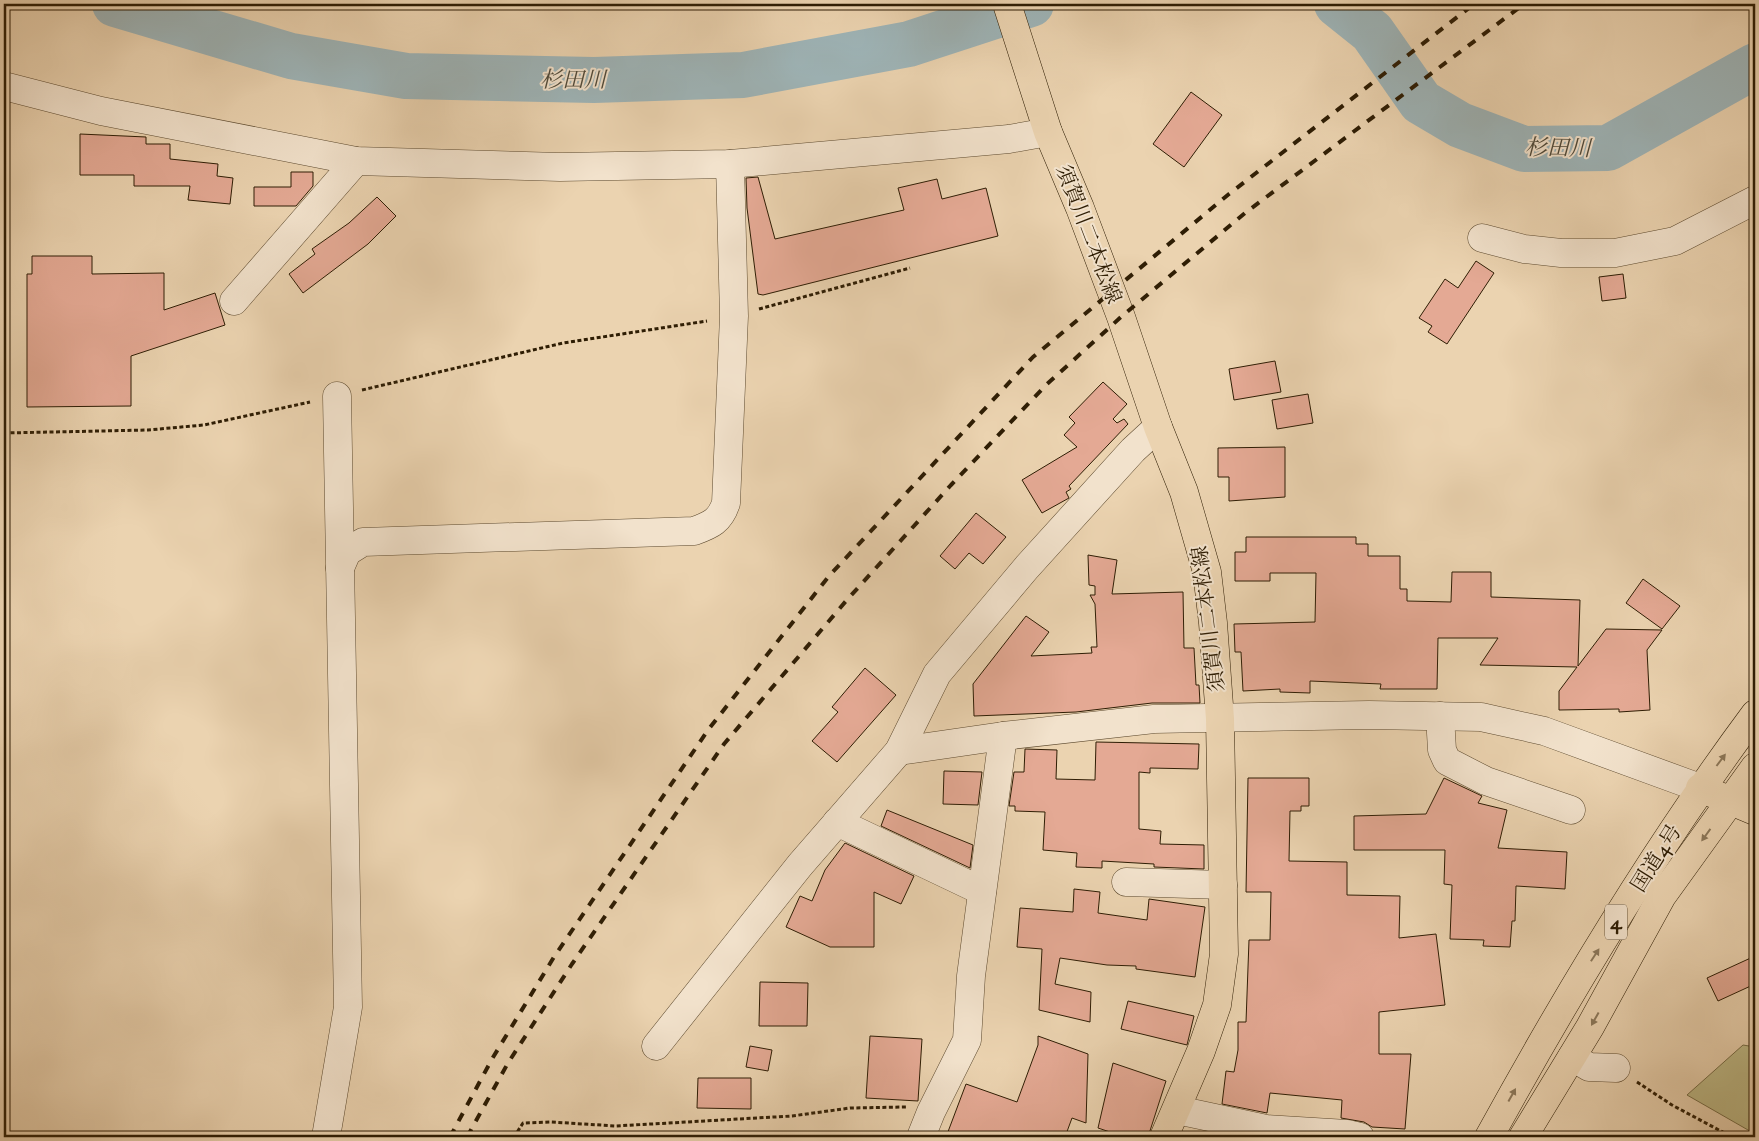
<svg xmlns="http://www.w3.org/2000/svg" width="1759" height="1141" font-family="'IM FELL DW Pica','Noto Serif JP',serif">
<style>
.green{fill:#beba87;stroke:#766c46}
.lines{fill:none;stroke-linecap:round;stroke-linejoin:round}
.river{stroke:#9eb4b7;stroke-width:46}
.building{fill:#e4a994;stroke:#2e1d04}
.minor-casing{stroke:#5d4a2f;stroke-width:29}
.major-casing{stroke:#2e1d04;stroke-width:29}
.highway-casing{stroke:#2e1d04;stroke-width:29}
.path{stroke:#2e1d04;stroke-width:3;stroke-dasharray:4 2.5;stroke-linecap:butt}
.minor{stroke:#f2e2cc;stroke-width:28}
.major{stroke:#ebd3b0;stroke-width:28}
.highway{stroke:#ebd3b0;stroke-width:28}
.rail{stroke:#2e1d04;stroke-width:4;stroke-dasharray:9 9;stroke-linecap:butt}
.oneway{fill:#8c785a}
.labels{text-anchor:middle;stroke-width:4;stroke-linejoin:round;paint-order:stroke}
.shield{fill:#f2e2cc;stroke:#695840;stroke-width:1}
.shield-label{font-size:20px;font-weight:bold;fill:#2e1d04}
.street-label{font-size:21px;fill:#2e1d04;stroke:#f2e2cc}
.water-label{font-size:22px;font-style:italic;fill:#504a3a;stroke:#f2e2cc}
</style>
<rect width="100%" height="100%" fill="#ebd3b0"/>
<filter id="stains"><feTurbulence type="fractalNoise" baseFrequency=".004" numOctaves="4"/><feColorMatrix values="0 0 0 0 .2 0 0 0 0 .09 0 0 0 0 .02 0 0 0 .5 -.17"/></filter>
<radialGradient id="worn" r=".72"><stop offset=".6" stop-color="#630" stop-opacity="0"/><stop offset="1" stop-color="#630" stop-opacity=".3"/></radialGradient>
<!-- green -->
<path class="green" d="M1743,1045L1755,1047V1134L1687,1095Z"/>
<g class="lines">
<!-- river -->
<g class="river">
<path d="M115,4L291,56L406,76L594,80L743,75L909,44L1031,4"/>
<path d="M1337,4L1372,32L1421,102L1460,125L1524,149L1608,148L1755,66"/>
</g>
</g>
<!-- building -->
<g class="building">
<path d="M1191,92L1222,115L1184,167L1153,144Z"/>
<path d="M80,134L146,137V144H170V159L218,164L217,176L233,178L230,204L188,200L190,186H134V175H80Z"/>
<path d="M291,172H313V186L296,206H254V187H291Z"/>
<path d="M758,177L775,239L904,210L898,188L937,179L942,199L986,188L998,236L763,295L758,294L747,208L746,178Z"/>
<path d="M377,197L396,216L368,244L303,293L289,274L315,254L312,249L349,223Z"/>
<path d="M32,256H92V274L164,273V310L215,293L225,325L131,356V406L27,407V274H32Z"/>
<path d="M1476,261L1494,273L1447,344L1428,332L1432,326L1419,318L1445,279L1458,288Z"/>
<path d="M1623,274L1626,298L1602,301L1599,277Z"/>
<path d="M1275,361L1281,392L1234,400L1229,369Z"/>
<path d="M1103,382L1127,404L1113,419L1117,423L1124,419L1128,424L1069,486L1071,489L1066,492L1069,498L1042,513L1022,480L1077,447L1064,435L1075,423L1069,417Z"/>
<path d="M1308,394L1313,423L1277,429L1272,400Z"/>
<path d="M1285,447V497L1229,501V477H1218V448Z"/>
<path d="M976,513L1006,537L983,564L969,553L955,569L940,556Z"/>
<path d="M1246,537H1356V544H1368V556H1400V589H1407V601L1451,602L1452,572H1491V597L1580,600L1578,666L1606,629L1662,630L1647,650L1650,710L1619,712V709L1559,710V691L1577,667L1480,665L1498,638H1438L1437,689H1380L1381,684L1310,681V693L1280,692V689L1243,691L1241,652H1235L1234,624L1315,622L1316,573H1270V581H1235V552H1246Z"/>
<path d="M1088,555L1117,560L1112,594L1183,592L1184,648H1194L1196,685H1199L1200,703H1152L1076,712L974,716L973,684L1026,616L1049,632L1031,656L1092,653L1091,647H1097L1095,604L1090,595H1095V586L1089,585Z"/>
<path d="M1643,579L1680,606L1662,629L1626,603Z"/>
<path d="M865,668L896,695L837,762L812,741L838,712L832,707Z"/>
<path d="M1096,742L1199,744L1198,769L1150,768V773L1139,772V829L1161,831L1160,844L1204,845V869L1154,867V864L1102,861V868L1076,867L1077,853L1043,850L1045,812L1015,811V806H1009L1014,772H1024L1025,749L1057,750L1056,779L1095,780Z"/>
<path d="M944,771L982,772L978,805L943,804Z"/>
<path d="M1248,778H1309V806H1301V811H1290L1289,861L1347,862V895L1400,896L1399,938L1436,934L1445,1005L1379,1012V1054H1411L1405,1129L1372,1127L1364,1122L1341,1118L1342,1100L1270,1093L1267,1113L1222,1104L1226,1071L1234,1072L1238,1050V1022H1246L1249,940H1270L1271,892H1246Z"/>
<path d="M1444,778L1482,796L1478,803L1507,810L1498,848L1567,852L1565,889L1516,886L1515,921H1512L1510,947L1483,946L1484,940L1450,939L1452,885L1444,884L1445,850H1354V816L1426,814Z"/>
<path d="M887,810L973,845L970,868L881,826Z"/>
<path d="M845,843L914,876L901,904L874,892V947H830L786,927L800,896L812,901L825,870Z"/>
<path d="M1074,889L1100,892L1098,913L1147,920L1149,899L1205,907L1195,977L1136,969V966L1107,965L1060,958L1055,984L1091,992L1090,1022L1039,1010L1042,949L1017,947L1020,908L1073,912Z"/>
<path d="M1755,956V984L1718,1001L1707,978Z"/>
<path d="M760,982L808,983L807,1026H759Z"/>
<path d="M1128,1001L1194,1016L1187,1045L1121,1029Z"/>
<path d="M870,1036L922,1039L918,1101L866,1098Z"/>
<path d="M1038,1036L1088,1054L1086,1123L1072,1118L1065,1137H946L966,1084L1017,1102L1038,1045Z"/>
<path d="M750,1046L772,1050L768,1071L746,1067Z"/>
<path d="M1113,1063L1166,1081L1148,1137H1125L1098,1128Z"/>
<path d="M698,1078H751V1109L697,1108Z"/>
</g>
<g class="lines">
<defs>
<g id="minor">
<path d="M4,86L101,111L356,161L560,167L730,164L1009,139L1048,132"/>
<path d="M1482,238L1524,249L1561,253H1615L1675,241L1755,200"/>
<path d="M234,301L356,161"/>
<path d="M340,568L347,552L363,542L694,531C711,525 720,521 726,503L734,316L730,164"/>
<path d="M1440,716L1442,750L1447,761L1486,781L1571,810"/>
<path d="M899,751L1003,736L1154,719L1369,715L1481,717L1544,731L1700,788"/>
<path d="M837,822L982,891"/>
<path d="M1126,882L1223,885"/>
<path d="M656,1046L800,865L899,751L937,674L1027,567L1133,450L1158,427"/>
<path d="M1572,1057L1589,1067L1616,1068"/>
<path d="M1177,1110L1266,1129L1347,1134L1360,1137"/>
<path d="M326,1137L348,1007L337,396"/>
<path d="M921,1137L931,1112L967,1040L971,976L1003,736"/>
</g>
<g id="major">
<path d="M1007,4L1048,132L1080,208L1121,317L1158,427L1184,492L1207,572L1213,623L1220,719L1224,954L1217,1005L1201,1051L1164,1137"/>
<path d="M1700,788L1755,811"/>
</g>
<g id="highway">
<path d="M1489,1137C1569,991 1656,847 1755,714"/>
<path d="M1523,1137L1590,1027L1662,896L1755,767"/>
</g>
</defs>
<!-- minor casing -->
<use href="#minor" class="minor-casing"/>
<!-- major casing -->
<use href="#major" class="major-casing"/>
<!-- highway casing -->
<use href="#highway" class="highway-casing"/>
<!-- path -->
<g class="path">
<path d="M759,309L910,268"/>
<path d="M362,390L563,343L707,321"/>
<path d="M4,433L148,430L204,425L310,402"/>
<path d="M1637,1082L1672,1105L1732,1137"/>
<path d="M514,1137L523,1123L551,1122L616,1126L792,1116L850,1108L906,1107"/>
</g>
<!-- minor -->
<use href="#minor" class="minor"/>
<!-- major -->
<use href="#major" class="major"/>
<!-- highway -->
<use href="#highway" class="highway"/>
<!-- rail -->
<g class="rail">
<path d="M450,1137L492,1059L554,957L708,730L829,576L1033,357L1229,194L1474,4"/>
<path d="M467,1137L508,1063L572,964L724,744L846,601L951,485L1046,385L1121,317L1245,213L1524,4"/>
</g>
</g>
<!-- one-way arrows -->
<defs><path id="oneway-solid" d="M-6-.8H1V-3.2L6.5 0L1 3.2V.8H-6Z" transform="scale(1.25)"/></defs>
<g class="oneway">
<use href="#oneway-solid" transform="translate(1721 760) rotate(-53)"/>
<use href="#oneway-solid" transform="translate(1706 835) rotate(126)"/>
<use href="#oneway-solid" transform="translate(1595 955) rotate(-57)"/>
<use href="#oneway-solid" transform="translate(1595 1019) rotate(119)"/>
<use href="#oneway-solid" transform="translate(1512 1095) rotate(-61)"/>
</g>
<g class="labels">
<!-- shield labels -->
<rect class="shield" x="1605" y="904.5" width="22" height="35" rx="4"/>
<g class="shield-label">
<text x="1616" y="929">4</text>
</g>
<!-- street labels -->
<g class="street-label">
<text transform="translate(1089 234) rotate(69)" y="7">須賀川二本松線</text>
<text transform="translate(1208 619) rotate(-97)" y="7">須賀川二本松線</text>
<text transform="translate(1656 858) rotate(-58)" y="7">国道4号</text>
</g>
<!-- water labels -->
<g class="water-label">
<text x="573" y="87">杉田川</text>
<text transform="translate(1558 147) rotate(1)" y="8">杉田川</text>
</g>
</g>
<!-- margin -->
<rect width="1759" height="1141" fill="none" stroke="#ebd3b0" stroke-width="20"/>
<rect x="5" y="5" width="1749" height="1131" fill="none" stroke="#2e1d04" stroke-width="2.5"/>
<rect x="10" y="10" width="1739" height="1121" fill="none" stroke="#2e1d04"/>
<rect width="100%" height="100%" filter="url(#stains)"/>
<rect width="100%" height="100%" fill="url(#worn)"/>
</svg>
